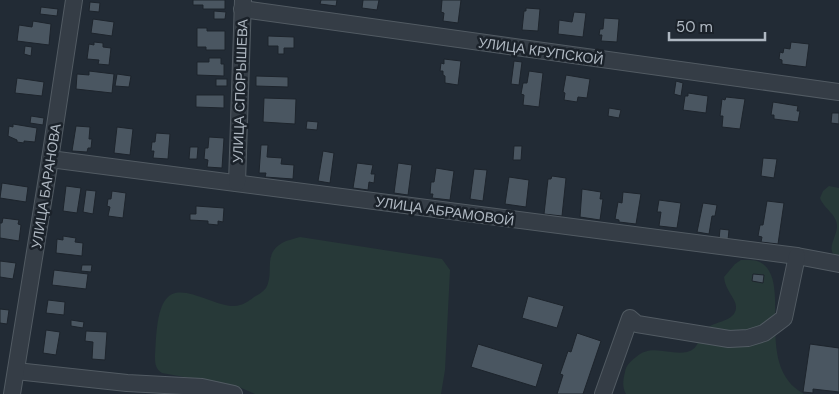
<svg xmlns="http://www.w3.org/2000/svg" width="839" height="394" font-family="'DM Sans',sans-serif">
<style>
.green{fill:#273938}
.building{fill:#4a5661;stroke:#1d242c}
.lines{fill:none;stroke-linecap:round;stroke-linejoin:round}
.minor-casing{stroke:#525b63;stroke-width:18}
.minor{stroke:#353d46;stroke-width:16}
.labels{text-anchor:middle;stroke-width:5;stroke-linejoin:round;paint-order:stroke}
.street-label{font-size:14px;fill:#afb8c2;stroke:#1b222a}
</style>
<rect width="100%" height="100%" fill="#222b35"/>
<!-- green -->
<g class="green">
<path d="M829,186L839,188V259C824,250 836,240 837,227C838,215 824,209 820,198L823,191Z"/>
<path d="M300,237L442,259L450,270L445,370L441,394H255L239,387L162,373C156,369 155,365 155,357C156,342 156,309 167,298C182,280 221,312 240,305C245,304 250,300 254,297C258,295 263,292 266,288C275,272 262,255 282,243C287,240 294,239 300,237Z"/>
<path d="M741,260C749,260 757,259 763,264C792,286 753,367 804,394H626C622,387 623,380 625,372C626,365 631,361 636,357C652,343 670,356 687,352C700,349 698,336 706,329C714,321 735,322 736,308C737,299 725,291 724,277L735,264Z"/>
</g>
<!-- building -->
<g class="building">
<path d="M193,0H225V9H203V5H193Z"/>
<path d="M321,0H337L336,6L320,4Z"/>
<path d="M363,0H379L377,10L362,8Z"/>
<path d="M442,0H461L458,23L443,21L444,13L441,12Z"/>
<path d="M90,2L100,3L99,12L89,11Z"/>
<path d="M41,7L58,9L57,16L40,14Z"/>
<path d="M526,8L540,9L538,31L522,30L524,11H526Z"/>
<path d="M214,11L226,12L225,19H214Z"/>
<path d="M574,12L586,13L583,37L558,34L559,20L572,22Z"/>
<path d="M604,18L619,19L617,42L601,41L602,35H599L600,29H603Z"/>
<path d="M93,19L114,22L112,36L91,33Z"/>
<path d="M33,21L51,24L49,45L17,41L19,25L32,27Z"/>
<path d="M197,28H207V31H225V50H206V47H197Z"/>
<path d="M268,36L294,37V48H284V54H278V46H268Z"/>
<path d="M94,42L103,43V47L111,48L109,65L98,64L99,60L87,59L89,44L94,45Z"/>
<path d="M791,42L809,44L806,67L782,64V60L779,59L780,52L783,53L784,48L790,49Z"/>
<path d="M25,46L32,47L31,56L24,54Z"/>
<path d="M209,58H221V64H224V76L197,75V62H209Z"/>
<path d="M444,59L461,61L458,85L445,83V76L443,75V71H440L441,63L444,64Z"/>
<path d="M514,61L522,62L519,85L511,84Z"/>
<path d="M89,71L114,74L112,93L76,89L77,74L89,75Z"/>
<path d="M529,71L543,73L539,107L523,105L524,95L521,94L523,83H527Z"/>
<path d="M117,74L131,76L129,87L115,86Z"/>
<path d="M566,75L590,79L587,98L578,97L577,102L564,100L565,93L563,92Z"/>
<path d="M256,76L288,77V87L256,86Z"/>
<path d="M17,78L44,82L42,96L15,93Z"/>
<rect x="216" y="79" width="11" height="7"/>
<path d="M676,81L683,83L681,96L674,94Z"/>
<path d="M688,93L708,96L706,113L683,110L685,96H688Z"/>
<path d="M196,95H224V108L196,107Z"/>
<path d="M726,97L745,99L740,129L722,127L723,116H720L722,99L725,100Z"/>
<path d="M264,98L296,99L295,124L263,122Z"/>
<path d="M773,102L798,106L797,111H800L798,122L774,119V115H771Z"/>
<path d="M609,108L621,110L619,118L608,116Z"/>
<path d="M832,113H839V124L831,123Z"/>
<path d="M31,116L44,118L43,125L30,123Z"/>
<path d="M307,121L318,122L317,130L306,129Z"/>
<path d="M13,124L37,128L35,142L24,141V143L17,142V140L8,136L9,126L13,127Z"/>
<path d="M76,126L90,127L89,139H92L91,148H88L87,152L72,151Z"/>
<path d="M117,127L133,129L130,155L114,153Z"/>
<path d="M156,133L170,134L168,159L153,158L154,151H151L152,142H155Z"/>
<path d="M209,137L224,138L222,168L207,167L208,160L204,159L205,148H208Z"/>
<path d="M261,145H268L267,157L282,158L281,164L294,165L293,179L265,177L266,173H259Z"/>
<path d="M514,146H522L521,160H513Z"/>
<path d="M190,147H198L197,159H189Z"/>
<path d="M323,151L334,153L330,183L318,181Z"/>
<path d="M763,158L777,159L774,178L761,176Z"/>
<path d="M357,163L373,165L371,174H375L374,183L369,182L368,190L353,188Z"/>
<path d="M398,163L412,165L408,195L394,193Z"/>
<path d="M436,168L454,171L450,200L432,198L433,194H430L431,182H434Z"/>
<path d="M474,169L487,170L483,201L470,199Z"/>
<path d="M552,176L566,178L562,216L544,214L548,179H551Z"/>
<path d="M509,177L529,180L526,207L505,204Z"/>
<path d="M2,183L28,187L26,202L0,198Z"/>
<path d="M66,186L81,188L77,213L63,211Z"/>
<path d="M582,189L601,192L600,199H603L600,220L580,217Z"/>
<path d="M86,190L96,191L93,214L83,212Z"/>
<path d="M112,191L126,193L123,218L108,216L110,207L107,206L108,199H111Z"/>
<path d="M623,192L641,194L636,224L619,222V220L615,219L618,202L622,203Z"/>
<path d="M659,200L681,203L677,228L659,226L661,212H657Z"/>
<path d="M767,201L784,203L778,244L761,242L762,237L758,236L760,225H763Z"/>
<path d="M703,203L717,205L715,216H712L709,234L697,232Z"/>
<path d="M196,206L224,208L223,222L218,221V225L208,224V221L190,220V214H196Z"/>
<path d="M3,218L19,220L18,224L21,225L19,241L0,238V223H2Z"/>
<path d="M720,229L729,230L728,240L719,239Z"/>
<path d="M63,236L76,238L75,242L83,243L82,256L56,253L57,239L63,240Z"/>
<path d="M0,261L16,263L13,279L0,277Z"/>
<path d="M82,265H92L91,272L81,271Z"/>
<path d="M54,270L88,274L86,289L52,285Z"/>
<path d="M753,274L764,275L763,283L752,281Z"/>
<path d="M528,296L564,306L557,328L522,318Z"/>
<path d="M48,300L65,302L64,315L46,313Z"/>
<path d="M0,309L9,310L7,324L0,323Z"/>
<path d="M71,320L84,322L83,328L71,326Z"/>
<path d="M46,330L60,332L56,355L43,353Z"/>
<path d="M86,331L107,332L105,360L92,359L93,342L85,341Z"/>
<path d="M577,333L601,341L583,394H557L563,375L560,374L568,351L571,352Z"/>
<path d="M478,344L543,364L536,387L471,367Z"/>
<path d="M810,344L839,348V392L813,389V393L803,392Z"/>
</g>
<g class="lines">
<defs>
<g id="minor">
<path d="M242,9L839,92"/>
<path d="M50,159L797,256L839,264"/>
<path d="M237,183L243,0"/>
<path d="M16,371L127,383L202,387L234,394"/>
<path d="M12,394L50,159L74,0"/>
<path d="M603,394L630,318L637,324L729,339L748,338L764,333L784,318L797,256"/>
</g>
</defs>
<!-- minor casing -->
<use href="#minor" class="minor-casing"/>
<!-- minor -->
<use href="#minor" class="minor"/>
</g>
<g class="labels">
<!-- street labels -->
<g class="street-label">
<text transform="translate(541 51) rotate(8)" y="5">УЛИЦА КРУПСКОЙ</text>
<text transform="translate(240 91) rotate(-88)" y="5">УЛИЦА СПОРЫШЕВА</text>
<text transform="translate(46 186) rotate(-81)" y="5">УЛИЦА БАРАНОВА</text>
<text transform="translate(445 211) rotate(8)" y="5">УЛИЦА АБРАМОВОЙ</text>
</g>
</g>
<!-- scale -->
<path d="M669 32v8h96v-8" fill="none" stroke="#afb8c2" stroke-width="2.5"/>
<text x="676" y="32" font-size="15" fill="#afb8c2" stroke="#1b222a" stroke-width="4" paint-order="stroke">50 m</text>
</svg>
